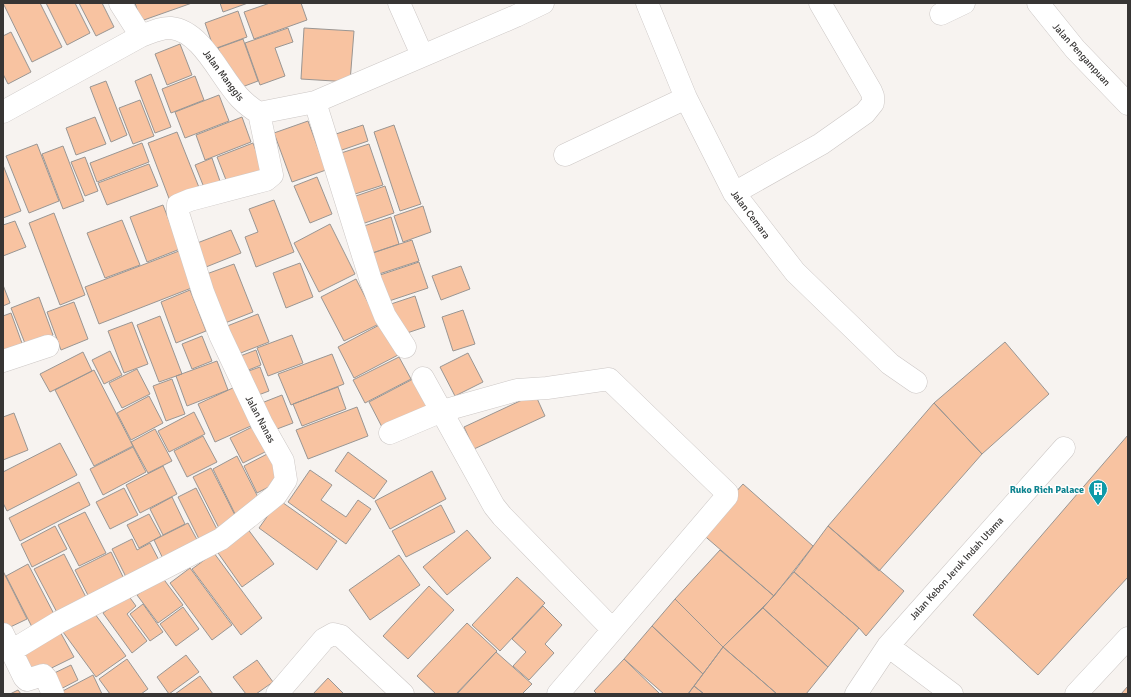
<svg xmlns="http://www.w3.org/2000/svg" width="1131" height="697" viewBox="0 0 1131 697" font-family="Signika,sans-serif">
  <rect width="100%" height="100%" fill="#f7f3f0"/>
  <path fill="#f8c3a1" stroke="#9a9693" d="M3,3H40L62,47L32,62Z
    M46,3H75L90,33L67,45Z
    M79,3H102L114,27L96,36Z
    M135,3H192L141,21Z
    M220,3H248L223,12Z
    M270,3H301L307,20L254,39L244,12Z
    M238,11L247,37L214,49L205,23Z
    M288,28L293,42L275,48L285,76L260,85L245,43Z
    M304,28L354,31L350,82L301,79Z
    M11,32L31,72L8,84L3,74V36Z
    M243,39L258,81L234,90L218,48Z
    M180,44L192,75L167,85L155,54Z
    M151,74L171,127L155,133L135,81Z
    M195,76L204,100L171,113L162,89Z
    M106,81L127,135L111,142L90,87Z
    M219,95L229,121L185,138L175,112Z
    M140,100L154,136L133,144L119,108Z
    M95,117L106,144L76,155L66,128Z
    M242,117L251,142L205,160L196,135Z
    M308,121L326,170L292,182L274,133Z
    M363,125L368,141L339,151L333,135Z
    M394,125L421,204L400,211L374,132Z
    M177,132L200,190L170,201L148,143Z
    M142,143L149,162L97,182L90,163Z
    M253,143L264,172L228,185L217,157Z
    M37,144L59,201L29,213L6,156Z
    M369,144L383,185L352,195L338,154Z
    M63,146L84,201L63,209L42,154Z
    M85,157L98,191L85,196L71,162Z
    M212,158L221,184L205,190L195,165Z
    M149,164L158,186L107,205L98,183Z
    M3,165L21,211L3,218Z
    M317,177L332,214L310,223L294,186Z
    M385,186L394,213L359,225L350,198Z
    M274,200L294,252L256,267L245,237L258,232L249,209Z
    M163,205L180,249L147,262L130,217Z
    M423,206L431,232L403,242L394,216Z
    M54,213L85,295L60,305L29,223Z
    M391,217L399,244L370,254L361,227Z
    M122,220L140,265L105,278L87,233Z
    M15,221L26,247L3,256V225Z
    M330,224L355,274L319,292L294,243Z
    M231,230L241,253L201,269L192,245Z
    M412,240L419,261L376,275L369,254Z
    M179,251L194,287L99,324L85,287Z
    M419,262L428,288L383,303L374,277Z
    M300,263L313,297L286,308L273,273Z
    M234,264L253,312L220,325L201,276Z
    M461,266L470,289L441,300L432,276Z
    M356,279L379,324L344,341L321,297Z
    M3,285L10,303L3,306Z
    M190,290L206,331L176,343L161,302Z
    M415,296L425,327L401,335L391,304Z
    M39,297L53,335L26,346L11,308Z
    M74,302L88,339L61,350L47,312Z
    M463,310L475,344L453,351L442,317Z
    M11,313L23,346L3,354V316Z
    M258,314L269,342L233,356L222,328Z
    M160,316L182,374L159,382L137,325Z
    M132,322L148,364L124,373L108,331Z
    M383,323L400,354L354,378L338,347Z
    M292,335L303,363L268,376L257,348Z
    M202,336L212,361L192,369L182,344Z
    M1005,342L1049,394L982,454L934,403Z
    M256,350L261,365L241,373L235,358Z
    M110,351L122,375L104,384L92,360Z
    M83,352L92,371L50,392L40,374Z
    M468,353L483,382L455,396L440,367Z
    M332,354L344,384L291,405L278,374Z
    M399,357L411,379L365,403L353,380Z
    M217,361L228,390L187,406L176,376Z
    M260,367L269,391L253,397L243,373Z
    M137,369L150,394L122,408L109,383Z
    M94,370L133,446L94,466L55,390Z
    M172,379L185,414L166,421L153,386Z
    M413,379L428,406L383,429L369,402Z
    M235,387L253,425L215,442L198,404Z
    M338,387L346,409L302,426L293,404Z
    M535,394L545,416L474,449L464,427Z
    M282,395L293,423L269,432L259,404Z
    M149,396L163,423L131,440L117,413Z
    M934,403L982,454L879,571L828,526Z
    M357,407L368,436L308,459L296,430Z
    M194,412L205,434L169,452L158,431Z
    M14,413L28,450L3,460V417Z
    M254,426L267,451L243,463L230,438Z
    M155,429L172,461L148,473L131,442Z
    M1128,435V577L1038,675L973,615Z
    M203,436L217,462L187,477L174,451Z
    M60,443L77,475L7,511L3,503V472Z
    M133,447L146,472L103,495L90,469Z
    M271,452L284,479L257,493L244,466Z
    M348,452L387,481L374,499L335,471Z
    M237,456L261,503L236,516L213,469Z
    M163,466L177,494L140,513L126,485Z
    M211,468L239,523L221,532L193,477Z
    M310,470L332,485L321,500L346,517L358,500L371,509L346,544L288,502Z
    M432,471L446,499L390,529L375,501Z
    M79,482L90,505L20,541L9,518Z
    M743,484L813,546L774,596L700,532Z
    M124,488L138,515L110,529L96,502Z
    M196,488L220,535L202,545L178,497Z
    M172,497L185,524L163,535L150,509Z
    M279,500L337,541L317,570L259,528Z
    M441,505L455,532L406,557L392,531Z
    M85,512L106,553L79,566L58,525Z
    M149,514L161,536L139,548L127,525Z
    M188,523L201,547L166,565L154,540Z
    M55,526L67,549L32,567L21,544Z
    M828,526L904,591L866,636L859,628L794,572Z
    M247,528L274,564L242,587L216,550Z
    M467,530L491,558L447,595L423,567Z
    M132,539L137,550L150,543L162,566L129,583L112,549Z
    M720,550L774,596L723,647L675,599Z
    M111,552L127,585L92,603L75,570Z
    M214,553L262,618L241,635L192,569Z
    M64,554L90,605L61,620L34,569Z
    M399,555L420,585L370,620L349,590Z
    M28,564L55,616L32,627L6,576Z
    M190,568L232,625L212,640L170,583Z
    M3,571L27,619L4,630L3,628Z
    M794,572L859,628L828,667L763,608Z
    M162,577L183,605L158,623L137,595Z
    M517,577L545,603L500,651L472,625Z
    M429,586L454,610L408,659L383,636Z
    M128,595L136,606L127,614L147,641L132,653L103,613Z
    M675,599L723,647L703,674L652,626Z
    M143,604L163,632L150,641L130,614Z
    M543,606L562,625L545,644L554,653L529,680L513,666L526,652L512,639Z
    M183,607L199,629L176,646L160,624Z
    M763,608L828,667L806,694H777L723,647Z
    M92,610L126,656L96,677L63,632Z
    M467,623L497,651L456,694H436L417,676Z
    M652,626L703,674L688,694H664L624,659Z
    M58,628L74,657L29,679L14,650Z
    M723,647L777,694H704L694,686Z
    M496,652L532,684L522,694H457Z
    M186,655L199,672L169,694L157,677Z
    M127,659L148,689L141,694H110L99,679Z
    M624,659L660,694H597L594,691Z
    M257,660L273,682L256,694H246L233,677Z
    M71,665L78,680L53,693L46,677Z
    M93,675L102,694H57Z
    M200,676L213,694H175Z
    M328,678L344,694H313Z
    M694,686L704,694H688Z
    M1128,686V694H1121Z
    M18,690L21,694H10Z"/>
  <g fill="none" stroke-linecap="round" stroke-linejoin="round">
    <g stroke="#ccc7c5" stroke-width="23">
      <path id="minor" d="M120,3L141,36
        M399,3L422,55
        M647,3L686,98L734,193L795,272L890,364L916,382
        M1038,3L1075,49L1128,104
        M941,14L964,3
        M315,102L371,281L385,316L405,347
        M3,112L141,36C150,33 161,27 171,28C202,31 220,77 240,98C246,104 252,109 259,113L315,102L516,16L543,3
        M565,155L686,98
        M734,193L821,144L865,113L873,103V96L871,91L820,3
        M3,361L48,346
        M423,378L494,506L502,516L612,629
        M390,433L442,411L517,390L547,388L609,379L727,493V496L558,694
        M3,634L24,677L27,680L43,675L46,678L53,694
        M888,646L952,694
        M11,651L59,622L221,539L276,495L286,480L283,461L262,424L220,335L203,292L178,213V205L190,200L266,180L272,175L259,113
        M277,694L324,639L333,634L341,636L403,694
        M856,694L888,646L1064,448
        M1076,694L1128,638"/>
    </g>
    <use href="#minor" stroke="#fff" stroke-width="22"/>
  </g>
  <defs>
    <g id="building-pin" transform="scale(1)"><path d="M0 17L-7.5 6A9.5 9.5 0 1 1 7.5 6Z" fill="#0f9aa8" stroke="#fff"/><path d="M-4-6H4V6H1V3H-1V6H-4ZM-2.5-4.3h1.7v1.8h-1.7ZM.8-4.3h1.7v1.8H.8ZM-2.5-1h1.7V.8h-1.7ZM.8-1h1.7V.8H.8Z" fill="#fff"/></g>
  </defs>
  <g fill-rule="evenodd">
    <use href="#building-pin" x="1098" y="489"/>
  </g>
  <g text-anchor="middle" stroke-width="3" stroke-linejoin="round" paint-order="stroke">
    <g font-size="10" fill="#373534" stroke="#fff">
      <text transform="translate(1082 54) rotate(48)" y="4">Jalan Pengampuan</text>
      <text transform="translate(224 75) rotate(53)" y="4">Jalan Manggis</text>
      <text transform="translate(751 214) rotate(53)" y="4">Jalan Cemara</text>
      <text transform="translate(261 419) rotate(62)" y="4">Jalan Nanas</text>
      <text transform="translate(956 568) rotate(-48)" y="4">Jalan Kebon Jeruk Indah Utama</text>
    </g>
    <g font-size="10" font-weight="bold" fill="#0d838f" stroke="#fff" text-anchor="end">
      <text x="1084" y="493">Ruko Rich Palace</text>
    </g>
  </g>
  <rect width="1131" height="697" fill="none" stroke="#373534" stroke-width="8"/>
</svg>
